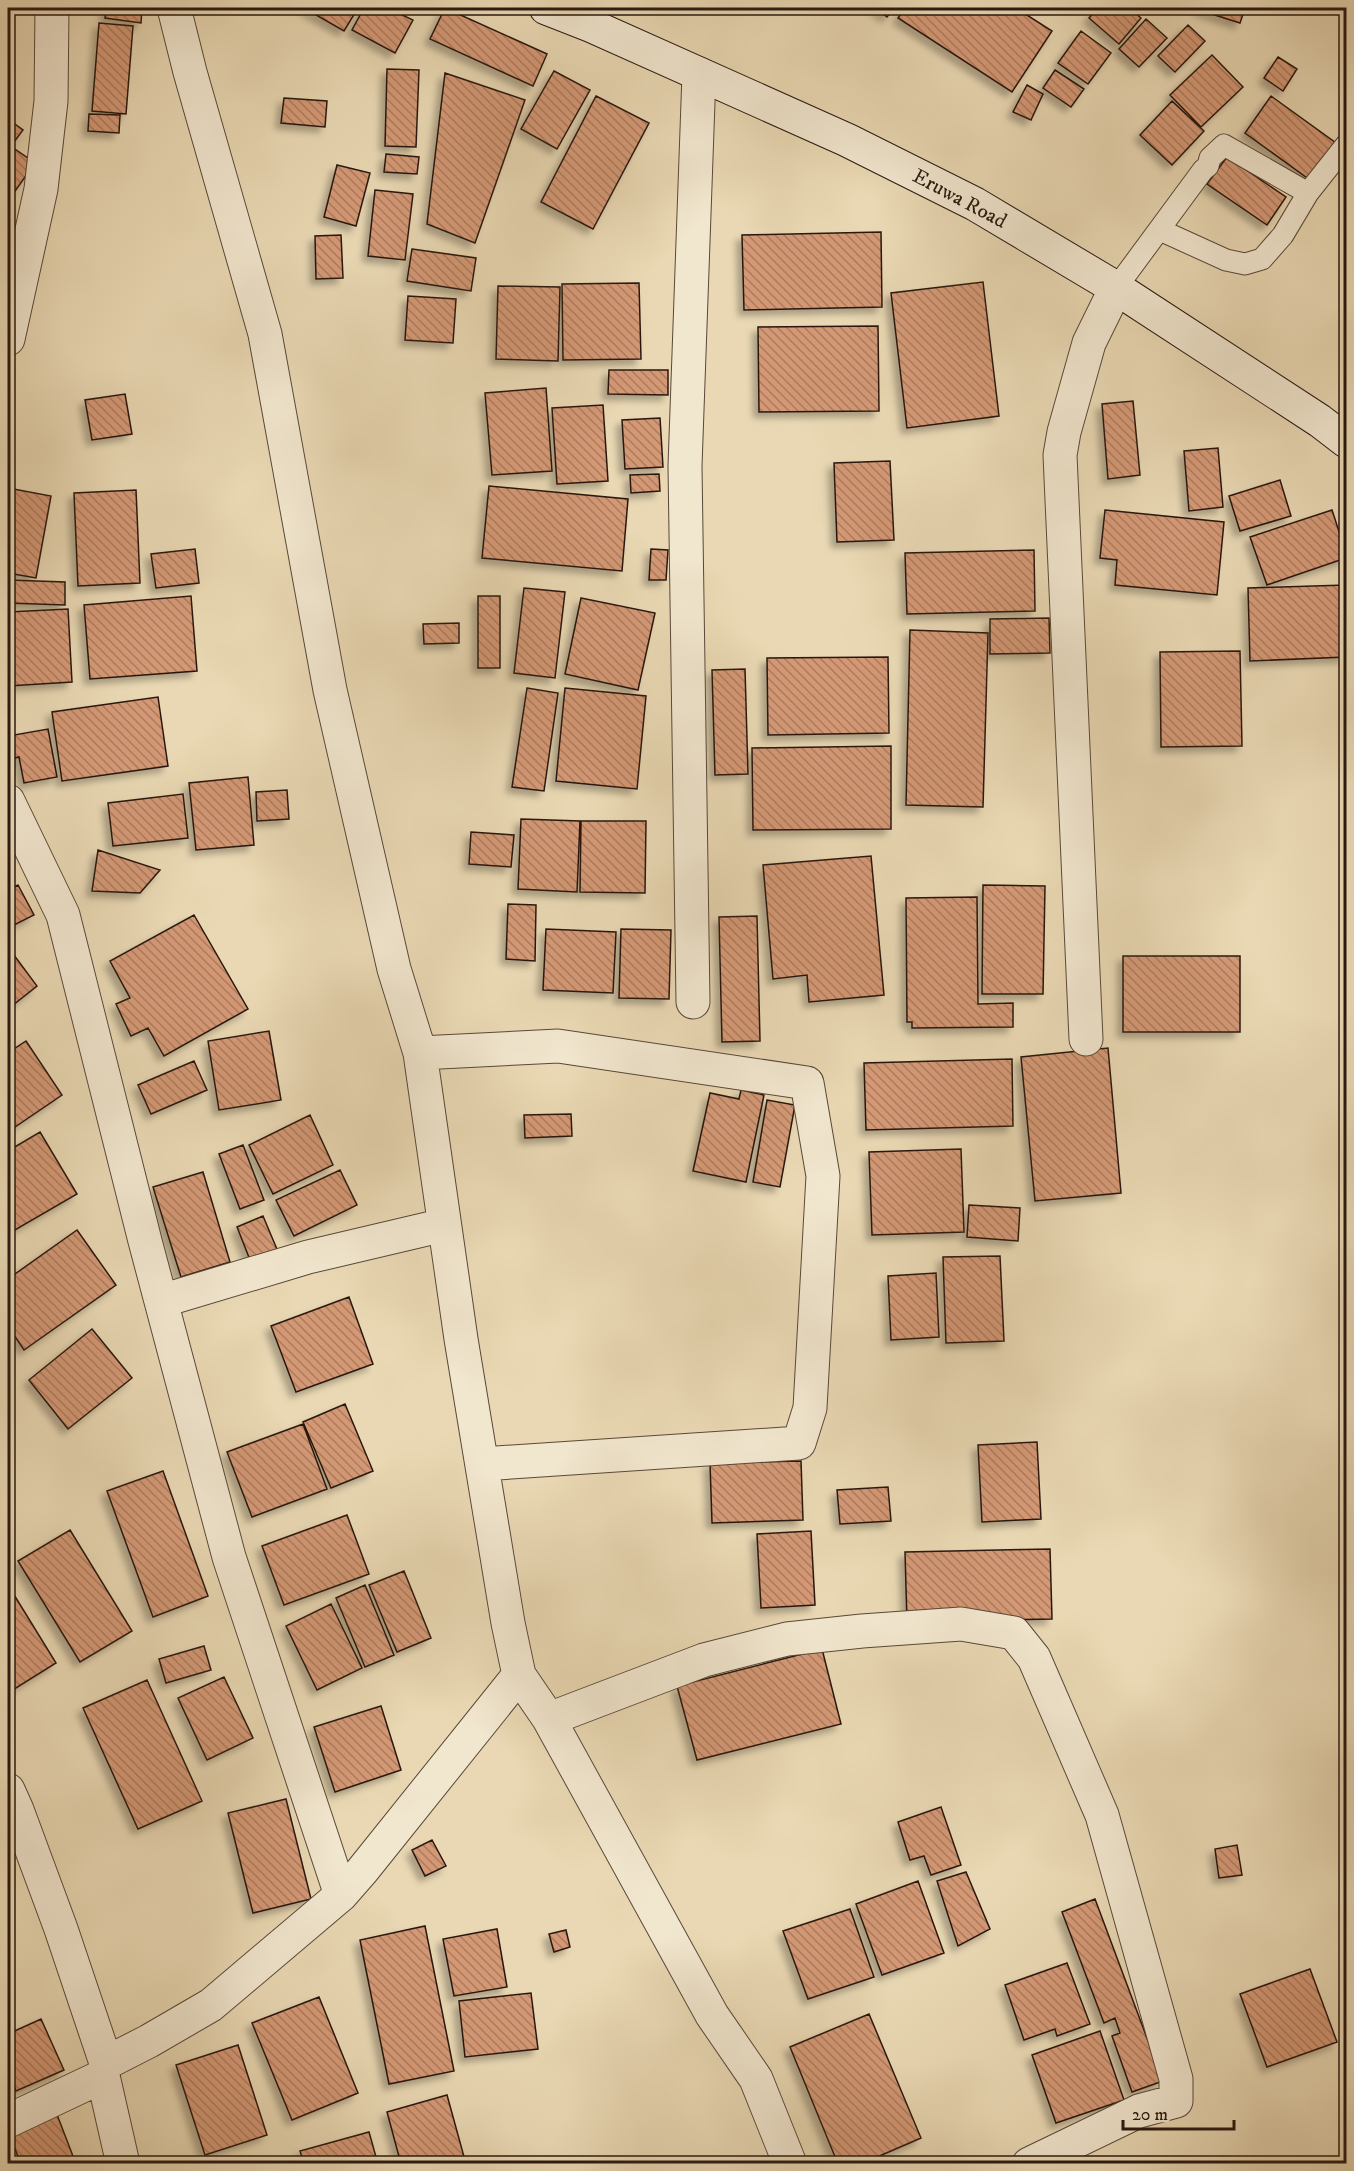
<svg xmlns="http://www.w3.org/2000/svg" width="1354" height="2171" viewBox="0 0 1354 2171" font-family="'IM FELL DW Pica',serif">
  <defs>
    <pattern id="building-back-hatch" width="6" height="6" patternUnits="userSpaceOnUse" patternTransform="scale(1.5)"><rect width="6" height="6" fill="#d49875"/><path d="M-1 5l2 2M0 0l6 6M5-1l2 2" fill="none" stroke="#ac7b5f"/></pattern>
    <filter id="shadow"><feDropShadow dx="-5.5" dy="5.5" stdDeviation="3" flood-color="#0004"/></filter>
  </defs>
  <rect width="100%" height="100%" fill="#e9d8b3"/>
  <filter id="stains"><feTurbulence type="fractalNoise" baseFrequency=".00333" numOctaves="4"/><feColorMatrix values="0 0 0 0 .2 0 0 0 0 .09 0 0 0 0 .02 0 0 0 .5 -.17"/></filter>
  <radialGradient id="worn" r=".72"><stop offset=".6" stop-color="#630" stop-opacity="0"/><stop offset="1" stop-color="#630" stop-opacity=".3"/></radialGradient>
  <path fill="url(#building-back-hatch)" stroke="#291810" stroke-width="1.5" filter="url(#shadow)" d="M106,8H142L141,23L105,18Z
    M304,8H358L344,31Z
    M364,8H388L413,20L395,53L352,30Z
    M445,8L547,54L533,86L430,39Z
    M875,8H894L887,17Z
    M905,8H1016L1052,31L1012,92L898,18Z
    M1098,8H1129L1141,18L1119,44L1089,18Z
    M1200,8H1245L1240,23L1199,10Z
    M1146,19L1167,38L1139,67L1119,49Z
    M99,23L133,26L126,114L92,111Z
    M1188,25L1205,41L1175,72L1158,56Z
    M1081,31L1111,53L1088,84L1058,63Z
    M1212,55L1243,87L1201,127L1170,95Z
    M1278,57L1297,69L1283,91L1264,78Z
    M387,69L419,70L416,147L385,146Z
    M1055,70L1084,89L1071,107L1043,88Z
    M554,71L590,90L557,149L521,129Z
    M445,73L525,100L475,243L427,224Z
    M1027,85L1043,94L1031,120L1013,112Z
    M596,96L649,123L593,229L541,202Z
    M1271,96L1336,143L1310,180L1245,133Z
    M284,98L327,101L325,127L281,123Z
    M1172,101L1204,131L1172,165L1140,135Z
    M89,114L120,115L119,133L88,131Z
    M8,119L23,130L8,150Z
    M12,147L35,163L8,201V154Z
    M386,154L419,157L417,174L384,172Z
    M1227,157L1286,197L1267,225L1207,184Z
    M337,165L370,173L356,226L324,217Z
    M375,190L413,194L405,260L368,256Z
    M881,232L882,307L744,310L742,235Z
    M341,235L343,278L316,279L315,236Z
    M412,249L476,258L471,291L407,281Z
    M983,282L999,416L907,428L891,293Z
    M639,283L641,359L563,360L562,284Z
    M498,286L560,287L558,361L496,359Z
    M408,296L456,299L453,343L405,340Z
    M878,326L879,411L759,412L758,327Z
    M609,370H668V395L608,394Z
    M546,388L552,471L492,475L485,393Z
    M125,394L132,434L92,440L85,400Z
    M1133,401L1140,475L1108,479L1102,404Z
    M603,405L608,481L557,484L552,408Z
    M660,418L663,467L625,469L622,420Z
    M1218,448L1223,507L1189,511L1184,451Z
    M890,461L894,540L837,542L834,463Z
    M659,474L660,491L631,493L630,475Z
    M1280,480L1291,516L1240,531L1229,496Z
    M489,486L628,499L622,571L482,558Z
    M8,488L51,496L36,578L8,573Z
    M136,490L140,583L78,586L74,493Z
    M1105,510L1224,522L1217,595L1115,585L1117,560L1100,558Z
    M1332,510L1346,553V558L1267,585L1250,537Z
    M195,549L199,583L156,588L151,554Z
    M651,549L668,550L666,580H649Z
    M1034,550L1035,611L907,614L905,553Z
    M8,580L65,582V605L8,603Z
    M1346,585V657L1250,661L1248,588Z
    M524,588L565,592L555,678L514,673Z
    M191,596L197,671L90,679L84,605Z
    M478,596H500V668H478Z
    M581,598L655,613L638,690L565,674Z
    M68,609L72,682L8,686V612Z
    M1049,618L1050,653L990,654V619Z
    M459,623V643L424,644L423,624Z
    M910,630L988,633L983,807L906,805Z
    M1240,651L1242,746L1161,747L1160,652Z
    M888,657L889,733L768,735L767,658Z
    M745,669L748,774L715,775L712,670Z
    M527,688L558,693L544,791L512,787Z
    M565,688L646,696L637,789L556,781Z
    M158,697L168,766L62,781L52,712Z
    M48,729L57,777L24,783L19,757L10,759L8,736Z
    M891,746V829L753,830L752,748Z
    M248,777L254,845L196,850L189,783Z
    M287,790L289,819L257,821L256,792Z
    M183,794L188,838L113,846L108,803Z
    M521,819L580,821L577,892L518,889Z
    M581,821H646L645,893L580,892Z
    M471,832L514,835L511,867L469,864Z
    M98,850L160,870L140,893L92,891Z
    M871,856L884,995L809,1002L807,975L773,979L763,865Z
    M18,885L34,915L10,927L8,922V890Z
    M983,885L1045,886L1043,994H982Z
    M977,897L978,1004L1013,1003V1027L912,1028V1022H907L906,898Z
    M508,904L536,905L535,961L506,959Z
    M194,915L248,1009L164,1056L148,1028L131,1036L116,1004L130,998L110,961Z
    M757,916L760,1041L722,1042L719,917Z
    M546,929L616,932L613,993L543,990Z
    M621,929L671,930L669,999L619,998Z
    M8,947L37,986L8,1009Z
    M1123,956H1240V1032H1123Z
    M269,1031L281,1100L219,1110L208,1041Z
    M26,1041L62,1095L15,1127L8,1116V1053Z
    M1108,1048L1121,1193L1035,1201L1021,1057Z
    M1012,1059L1013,1126L866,1130L864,1063Z
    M194,1061L207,1090L151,1114L138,1085Z
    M741,1090L764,1095L746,1182L693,1171L710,1093L739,1099Z
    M767,1100L795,1105L780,1187L753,1182Z
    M571,1114L572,1136L525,1138L524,1115Z
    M310,1115L333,1165L273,1194L249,1145Z
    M40,1132L77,1194L8,1234V1151Z
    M243,1145L264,1200L240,1209L219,1154Z
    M961,1149L964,1232L872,1235L869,1152Z
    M340,1170L357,1205L294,1236L276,1200Z
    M203,1172L230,1262L181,1277L153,1187Z
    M969,1205L1020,1208L1018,1241L967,1237Z
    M263,1216L279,1254L252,1265L237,1227Z
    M77,1230L116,1285L24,1350L8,1326V1279Z
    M1000,1256L1004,1341L946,1343L943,1257Z
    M936,1273L939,1337L891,1340L888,1276Z
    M349,1297L373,1364L296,1392L271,1326Z
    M92,1329L132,1378L68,1429L29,1380Z
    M345,1404L373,1471L331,1488L303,1422Z
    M303,1424L327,1489L252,1517L227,1452Z
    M1037,1442L1041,1519L982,1522L978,1445Z
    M801,1461L803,1520L712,1523L710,1463Z
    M163,1471L208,1596L153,1617L107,1491Z
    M888,1487L891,1521L840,1524L837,1490Z
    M347,1515L369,1574L284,1605L262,1546Z
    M70,1530L132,1631L80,1662L18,1561Z
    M811,1531L815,1605L761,1608L757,1534Z
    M1050,1549L1052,1619L907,1622L905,1552Z
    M404,1571L431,1638L397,1652L369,1585Z
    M8,1585L56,1663L8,1693Z
    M365,1585L394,1655L365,1667L336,1598Z
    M331,1604L362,1668L317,1690L286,1626Z
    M204,1646L211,1670L166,1683L159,1659Z
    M822,1649L841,1724L697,1760L677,1686Z
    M224,1677L253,1738L207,1760L178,1698Z
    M147,1680L202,1801L138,1829L83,1708Z
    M381,1706L401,1770L335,1792L314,1727Z
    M286,1799L311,1899L253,1913L228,1813Z
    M941,1807L961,1865L931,1875L924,1856L910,1860L898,1822Z
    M432,1840L446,1866L425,1876L412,1850Z
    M1237,1845L1242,1875L1219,1878L1215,1849Z
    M966,1872L990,1929L958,1946L937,1881Z
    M918,1881L944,1953L882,1975L856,1904Z
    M1095,1899L1163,2081L1132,2092L1112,2036L1120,2033L1115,2018L1104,2023L1062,1912Z
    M850,1909L874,1977L808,1999L783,1931Z
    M425,1926L454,2071L389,2084L360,1940Z
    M497,1929L507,1987L454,1996L443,1939Z
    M566,1930L570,1947L554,1952L549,1934Z
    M1067,1963L1090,2024L1057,2036L1055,2029L1024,2040L1005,1985Z
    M1310,1969L1337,2042L1267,2067L1240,1994Z
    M531,1993L538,2049L465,2057L459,2001Z
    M319,1997L358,2093L292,2120L252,2023Z
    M869,2014L921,2138L861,2164H838L790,2047Z
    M41,2019L64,2070L16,2091L8,2071V2034Z
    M1100,2031L1124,2100L1056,2123L1032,2055Z
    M238,2045L267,2135L205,2155L176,2065Z
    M447,2095L466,2164H401L387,2112Z
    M56,2112L76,2164H21L8,2131Z
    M369,2132L378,2164H304L300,2151Z"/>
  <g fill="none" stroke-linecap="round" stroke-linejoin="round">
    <g stroke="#594839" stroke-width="23">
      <path id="service" d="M1160,230L1226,260L1245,264L1262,259L1283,235L1308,193L1346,145
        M1116,288L1203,170L1208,166L1210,158L1224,145L1308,193"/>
    </g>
    <g stroke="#594839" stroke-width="35">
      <path id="minor" d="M174,8L190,72L265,334L330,690L394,969L420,1053L461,1339L508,1623L519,1675L549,1719L712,2015L756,2079L790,2164
        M8,339L41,189L51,101L52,8
        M8,801L63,915L145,1241L229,1557L341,1895
        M693,1002L685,466L699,74
        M1086,1039L1060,455L1064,432L1089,343L1116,288
        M420,1053L558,1046L807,1083L823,1176L810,1408L799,1443L482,1464
        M161,1301L308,1257L444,1225
        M549,1719L704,1660L787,1639L862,1631L961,1624L1014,1633L1034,1658L1102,1815L1176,2079V2101L1139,2111L1029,2164
        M8,1790L17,1810L61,1929L106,2063L103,2076L123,2164
        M106,2063L149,2041L211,2005L341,1895L362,1871L519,1675
        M8,2121L103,2076"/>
    </g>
    <g stroke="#291810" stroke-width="35">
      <path id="secondary" d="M546,8L592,26L847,140L975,204L1116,288L1320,421L1346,441"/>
    </g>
    <use href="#service" stroke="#f1e6ce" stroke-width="21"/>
    <use href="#minor" stroke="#f1e6ce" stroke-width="33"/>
    <use href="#secondary" stroke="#f1e6ce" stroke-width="33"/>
  </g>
  <g text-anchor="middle" stroke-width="4.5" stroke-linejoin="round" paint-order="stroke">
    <g font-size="21" fill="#291810" stroke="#f1e6ce">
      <text transform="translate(960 198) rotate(28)" y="7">Eruwa Road</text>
    </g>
  </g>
  <rect width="1354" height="2171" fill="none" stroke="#e9d8b3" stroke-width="30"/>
  <rect x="9" y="9" width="1336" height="2153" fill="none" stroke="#291810" stroke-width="3"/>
  <rect x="15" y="15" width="1324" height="2141" fill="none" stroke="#291810" stroke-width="1.5"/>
  <path d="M1123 2120v9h111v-9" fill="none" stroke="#291810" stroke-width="3"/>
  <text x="1132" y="2120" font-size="18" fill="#291810" stroke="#f1e6ce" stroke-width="4.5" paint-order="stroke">20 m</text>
  <rect width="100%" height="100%" filter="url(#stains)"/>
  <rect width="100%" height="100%" fill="url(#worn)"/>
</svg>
